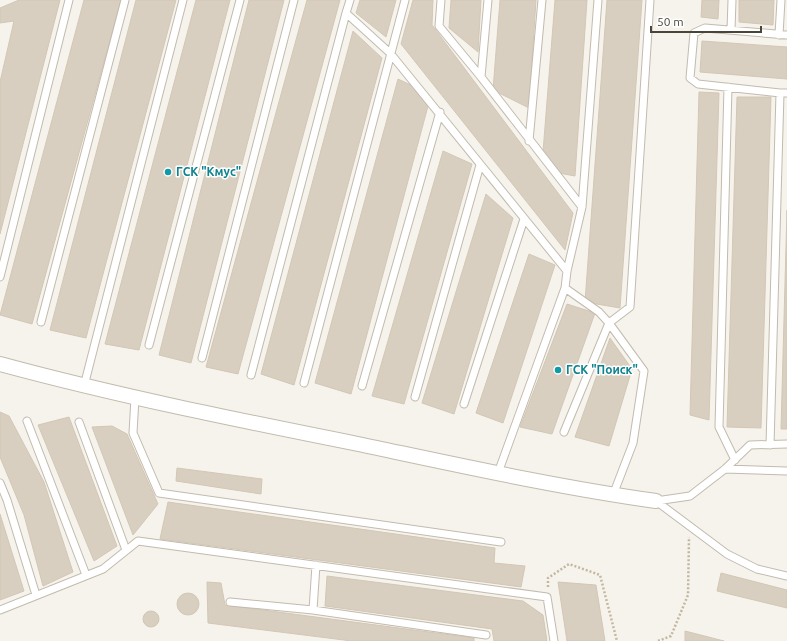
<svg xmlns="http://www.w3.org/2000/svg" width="787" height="641" viewBox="0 0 787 641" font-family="Ubuntu,sans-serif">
  <rect width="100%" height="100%" fill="#f6f3ec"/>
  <path fill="#d8cfc1" stroke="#d3c7b4" d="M19,0H60L0,234V82L14,21L0,23V8Z
    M84,0H121L32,324L0,315Z
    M136,0H176L86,338L50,330Z
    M196,0H230L139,350L105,344Z
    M249,0H284L191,363L159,355Z
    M307,0H340L238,374L206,367Z
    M360,0H396L386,37L356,13Z
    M413,0H433L432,25L573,213L565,250L401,44Z
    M451,0H481L478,52L449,28Z
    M500,0H536L529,108L493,90Z
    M555,0H587L575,176L559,173L543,152Z
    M607,0H642L620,308L585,302Z
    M702,0H719L718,19L701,17Z
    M739,0H774L773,25L739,22Z
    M353,31L382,58L294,385L261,374Z
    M702,41L787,47V79L700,72Z
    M398,79L417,88L428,106L351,394L315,383Z
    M699,92L719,93L709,420L690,415Z
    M737,97H771L761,428L727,427Z
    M443,151L472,164L404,404L372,396Z
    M486,194L513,218L454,414L422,403Z
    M787,210V429H781Z
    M529,254L555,265L503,423L476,413Z
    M567,304L595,313L552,434L520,427Z
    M610,338L632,369L609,446L575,437Z
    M0,412L9,416L44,482L73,572L43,586L24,515L0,457Z
    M69,417L117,546L94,561L38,425Z
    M112,426L127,434L158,504L133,535L92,427Z
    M177,468L262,479L261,494L176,481Z
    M168,502L495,548L494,563L525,566L521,587L160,539Z
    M0,514L24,591L0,600Z
    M721,573L787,590V608L717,591Z
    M327,576L523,601L543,615L547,641H494L492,629L325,606Z
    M207,582L221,583L225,605L474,638V641H352L208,623Z
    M558,582L596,585L605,641H567Z
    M177 604a11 11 0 1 1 22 0a11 11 0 1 1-22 0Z
    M143 619a8 8 0 1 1 16 0a8 8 0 1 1-16 0Z
    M685,631L724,641H685Z"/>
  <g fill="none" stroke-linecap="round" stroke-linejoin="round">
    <g stroke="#c2bbae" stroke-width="9">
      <path id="lane" d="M441,0L439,26L481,77L582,207
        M598,0L582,207L567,271L565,288L599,312L609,323L644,371L633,443L613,495
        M346,13L350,0
        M731,30L732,0
        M779,35L781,0
        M481,77L488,0
        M728,87L719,427L735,460
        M780,93L698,84L690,78L694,33L705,28L787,35
        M529,141L542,0
        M0,277L69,0
        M41,322L125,0
        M149,345L240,0
        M202,358L294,0
        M251,375L346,13L390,53L567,271
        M304,383L405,0
        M84,386L183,0
        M362,386L440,112
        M415,397L480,165
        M135,398L133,433L159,493L501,542
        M464,404L524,219
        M27,421L86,575
        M79,422L126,550
        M564,432L609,323L630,307L650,0
        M770,445L780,93H787
        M725,469L787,471
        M498,473L565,288
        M0,483L7,500L36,595
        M656,501L727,554L757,569L787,576
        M656,501L690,496L725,469L750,445L787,444
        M230,602L313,610L486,635
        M0,610L103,569L138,541L547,597L554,641
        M313,610L316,565"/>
    </g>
    <g stroke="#c2bbae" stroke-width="16">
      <path id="street" d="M0,364C118,396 238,420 358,444C458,465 556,487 656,501"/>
    </g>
    <path stroke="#c4b79f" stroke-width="2.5" stroke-dasharray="2 2" stroke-linecap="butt" d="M548,587V578L569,564L600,575L617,641
      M658,641L671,636L688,595L689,537"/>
    <use href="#lane" stroke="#fff" stroke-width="7"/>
    <use href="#street" stroke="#fff" stroke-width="14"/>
  </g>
  <g fill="#0f9aa8" stroke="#fff" stroke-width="1.5">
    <circle cx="168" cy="172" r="4"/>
    <circle cx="558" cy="370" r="4"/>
  </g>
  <g text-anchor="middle" stroke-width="3" stroke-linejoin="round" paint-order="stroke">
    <g font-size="12" font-weight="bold" fill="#0d838f" stroke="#fff" text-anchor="start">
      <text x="176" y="176">ГСК "Кмус"</text>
      <text x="566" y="374">ГСК "Поиск"</text>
    </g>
  </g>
  <path d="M651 26v6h110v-6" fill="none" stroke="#4b4439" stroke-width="2"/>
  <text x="657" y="26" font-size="12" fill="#4b4439" stroke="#ffffff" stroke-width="3" paint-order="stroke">50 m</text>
</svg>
